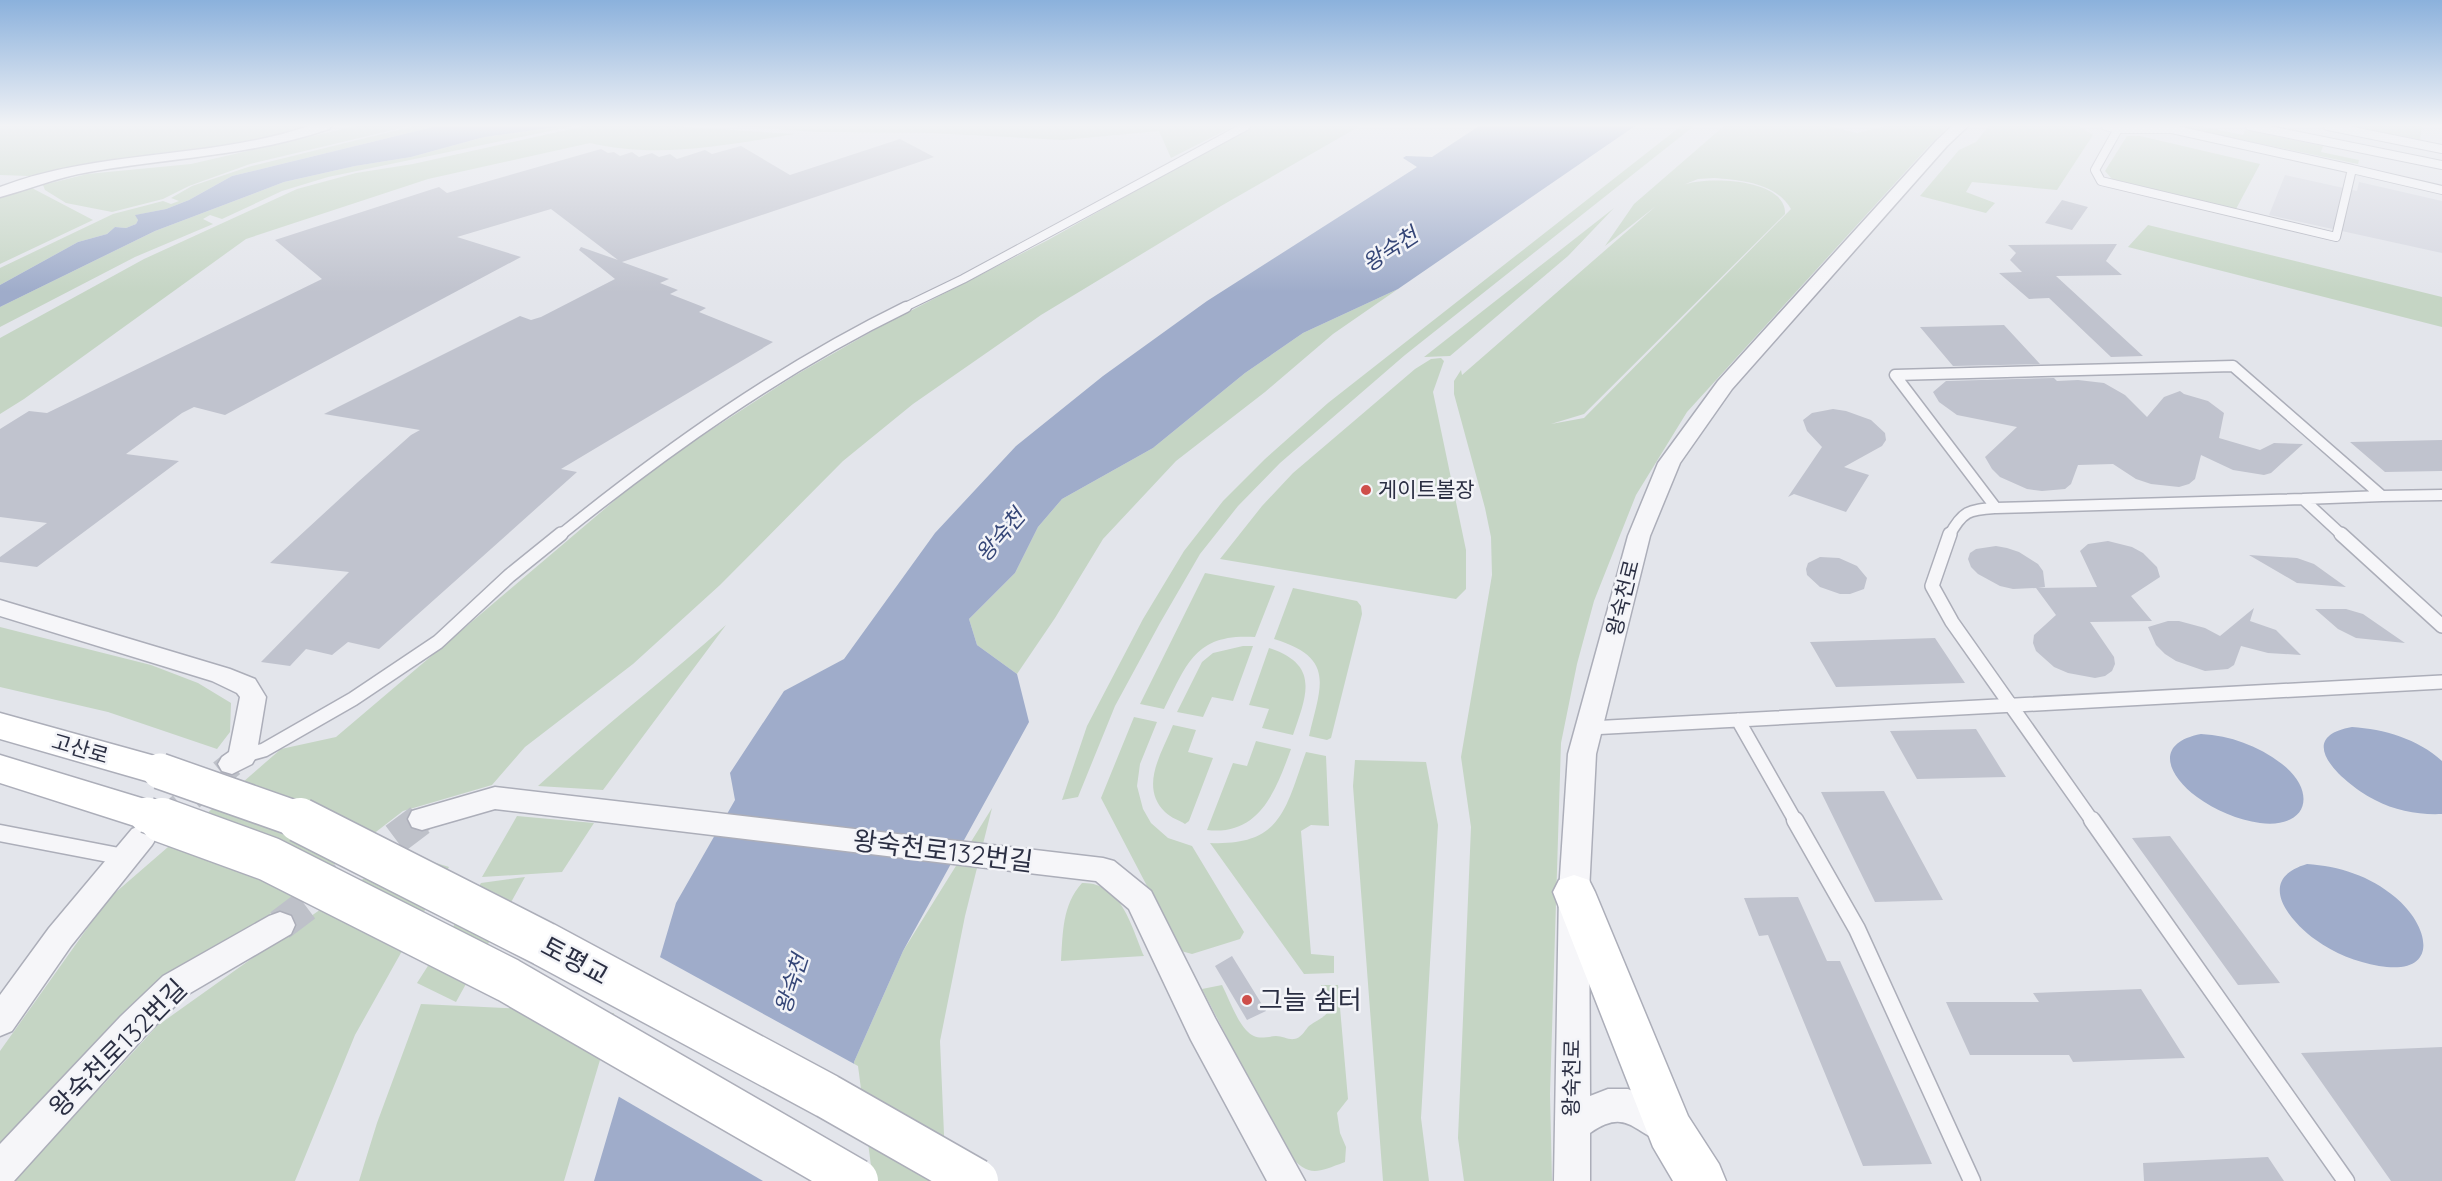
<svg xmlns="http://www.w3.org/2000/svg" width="2442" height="1181" viewBox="0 0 2442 1181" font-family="Quicksand,'Noto Sans KR',sans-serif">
  <rect width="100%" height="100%" fill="#e3e5eb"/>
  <path fill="#d5d7e0" d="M2285,175L2357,191L2359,182L2442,201V253L2269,215Z"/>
  <path fill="#c5d5c4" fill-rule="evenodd" d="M0,126H305L245,144L154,154L89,163L30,176L0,175Z
    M356,126H410L250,164L189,186L163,199L112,212L66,203L45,190L43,185L87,174L191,164Z
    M414,126H437L232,176L189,200L166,209L136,215L138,220L136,224L126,228L115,227L107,234L78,242L0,285V268L113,214L163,201L171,204L179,201L171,198L192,186L248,167Z
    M564,126H574L328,177L282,191L222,219L210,215L203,219L213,224L135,257L0,327V307L155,231L284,182L355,166L411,157L484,137Z
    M585,126H672L794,134C728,145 656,159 590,143L428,179L246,239L24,399L0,414V338L144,259L297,189L356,173L413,164Z
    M736,126H1234L1171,158L1159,131L1063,140L931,133L817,132Z
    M1251,126H1360L1221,206L1041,315L913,404L843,461L720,585L633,664L525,747L492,785L403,811L248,931L115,1021L0,1144V1051L108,899L281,749L336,737L654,467L794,376L883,325L1048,240Z
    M1681,126H1694L1405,355L1280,463L1238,506L1200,554L1160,623L1115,706L1078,797L1062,800L1087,726L1143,619L1184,551L1223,501L1265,459L1328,403Z
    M1724,126H1828L1857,133L1886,126H1949L1926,149L1687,412L1636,495L1594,601L1577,664L1561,743L1550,1094L1552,1181H1464L1458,1138L1471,827L1461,757L1492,575L1491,537L1485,508L1454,394V381L1461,370L1462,375L1656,206L1605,246L1634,204ZM1714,178C1741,180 1776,183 1791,209L1584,418L1551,424L1584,414L1785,214C1787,178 1706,176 1683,185L1698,179Z
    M1989,126H2079L2093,135L2057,190L1972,182L1966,192L1995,203L1986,213L1920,196L1959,150L1976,142Z
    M2175,126H2200L2243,135L2245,130L2323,146L2321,152L2359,160L2358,164Z
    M2352,126H2422L2420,140Z
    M2127,136H2140L2260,164L2236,209L2112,179L2105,171Z
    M30,187L93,220L0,264V198Z
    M1614,208L1568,256L1450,356L1424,357Z
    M2148,225L2442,297V327L2128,247Z
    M1398,289L1333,334L1265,392L1176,461L1103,539L1055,618L1017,674L977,645L969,619L1015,573L1038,527L1062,499L1153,448L1245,373L1303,333Z
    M1441,358L1444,361L1433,392L1466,550V589L1456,599L1220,559L1262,506L1293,473L1415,369L1431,359Z
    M1205,573L1275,586L1255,637C1195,633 1187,664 1164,709L1140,704Z
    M1293,588L1357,601L1361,606L1362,614L1331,738L1327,740L1309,736C1321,685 1336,658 1274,639Z
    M726,625L603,790L538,786C599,730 664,680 726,625Z
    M0,627L151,665L198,683L231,703L230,732L217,749L108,712L0,687Z
    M1243,646H1253L1233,701L1212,697L1203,717L1177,712L1202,662L1213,653Z
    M1269,648C1320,665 1307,694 1293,735L1262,728L1269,709L1249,705Z
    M1134,717L1157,722L1140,764L1137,786L1143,809L1151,823L1168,838L1192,846L1244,932L1240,939L1192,954L1181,951L1101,798Z
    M1173,725L1196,730L1188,752L1213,758L1189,821L1185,824C1179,820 1171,818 1165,812C1139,786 1162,753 1173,725Z
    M1256,741L1291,749C1276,790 1260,836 1207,830L1233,763L1247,766Z
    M1306,752L1326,756L1329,826L1311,825L1301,831L1311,954L1334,956V973L1304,974L1210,843C1282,846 1285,809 1306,752Z
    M1355,760L1426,762L1438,825L1421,1118L1429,1181H1383L1353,786Z
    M992,808L965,916L940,1041L946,1181H870L854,1062L903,951Z
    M517,816L594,823L562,872L482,877Z
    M401,852L449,867L355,1035L295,1181H7L104,1084L157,1026Z
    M525,877L456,1002L417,983L481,883Z
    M1082,883C1122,882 1131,926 1144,956L1061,961C1063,933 1062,905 1082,883Z
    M1222,985C1229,999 1236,1019 1246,1030C1256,1041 1264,1037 1276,1036C1282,1036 1289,1040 1294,1039C1301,1038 1304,1032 1308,1027C1317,1018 1342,1014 1321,994V985H1338L1348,1099L1337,1113L1340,1133L1346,1147L1345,1162C1315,1173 1310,1178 1287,1153L1202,989Z
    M421,1004L614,1013L564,1181H359L377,1123Z"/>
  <path fill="#9facca" d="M437,126H564L484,137L411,157L355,166L284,182L155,231L0,307V285L78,242L107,234L115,227L126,228L136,224L138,220L135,215L166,209L189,200L232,176Z
    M1479,126H1635L1398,289L1303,333L1245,373L1153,448L1062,499L1038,527L1015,573L969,619L977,645L1017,674L1029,722L903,951L854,1062L870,1181H594L676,903L735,800L730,773L784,691L844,659L935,533L1016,446L1103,376L1207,301L1417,167L1403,158L1406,156L1432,157Z
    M2352,727C2384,729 2418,739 2442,761V814C2419,815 2396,811 2375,800C2347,786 2289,738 2352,727Z
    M2201,734C2231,736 2257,745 2282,764C2317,791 2309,829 2260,823C2238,820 2215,810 2197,797C2167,775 2154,743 2201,734Z
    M2307,864C2339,866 2370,876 2395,897C2430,926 2441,976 2379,966C2356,962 2334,953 2316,940C2287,919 2256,879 2307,864Z"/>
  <path fill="#e3e5eb" d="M658,956L858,1066L873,1181H763L616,1095Z"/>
  <path fill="#c0c3ce" d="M900,139L934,157L622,262L669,279L660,283L678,290L670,294L706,308L699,312L773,342L561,469L577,472L379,649L348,642L332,655L306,649L290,666L261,662L349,572L270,563L358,482L411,435L420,430L324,414L520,316L531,320L541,317L615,279L579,250L581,247L618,260L551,209L457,237L521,257L225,415L194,407L182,413L126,454L179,461L37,567L0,562V557L47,523L0,517V429L29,411L47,413L322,279L275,240L439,187L447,193L601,149L608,153L614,152L620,156L632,152L639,157L652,153L659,157L670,154L677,159L705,150L712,154L741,146L790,175Z
    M2062,200L2088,207L2072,230L2045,223Z
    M2117,244L2106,261L2122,275L2056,276L2143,356L2111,357L2049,298L2029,299L1999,273L2022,272L2010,260L2016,253L2008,245Z
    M2004,325L2040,364L1953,366L1920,327Z
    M2054,378L2057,381L2078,380L2104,383L2125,395L2147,417L2164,397L2180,391L2184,394L2208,401L2224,413L2219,438L2260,450L2274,443L2303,444L2271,473L2264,475L2233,470L2201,455L2195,479L2189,484L2179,487L2151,484L2136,479L2113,464L2078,465L2071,484L2065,489L2042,491L2027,489L2000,477L1992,469L1985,457L2017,427L1957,415L1939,402L1933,392L1946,381Z
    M1833,409L1846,411L1871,420L1885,433L1886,440L1882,446L1844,467L1869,475L1846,512L1794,494L1788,497L1822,447L1807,431L1803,420L1812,413Z
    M2442,440V471L2385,472L2350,442Z
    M2108,541L2132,547L2143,553L2157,567L2160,577L2131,596L2152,621L2090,622L2114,657L2115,664L2112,671L2105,676L2095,678L2068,673L2054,667L2036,651L2033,643L2034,635L2056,615L2036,588L2013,589L2000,586L1978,574L1971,567L1968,559L1970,553L1976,549L1996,546L2007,548L2019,552L2038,564L2043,571L2045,587L2038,588L2097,587L2080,551L2088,544Z
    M2249,555L2297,558L2314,564L2346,587L2297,583Z
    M1820,557L1839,558L1857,566L1867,578L1864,589L1850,594H1840L1820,587L1807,575L1806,569L1808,563Z
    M2254,608L2250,621L2276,630L2301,655L2268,653L2241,646L2234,665L2228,669L2205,671L2176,661L2165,654L2156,645L2148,627L2168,621H2179L2205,628L2220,636Z
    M2315,609H2346L2363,614L2405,643L2356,638L2338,629Z
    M1935,638L1965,683L1836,687L1810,642Z
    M1976,729L2006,777L1917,779L1890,731Z
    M1884,791L1943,900L1875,902L1821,792Z
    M2170,836L2280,983L2238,985L2132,838Z
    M1798,897L1827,961H1840L1932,1164L1863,1166L1768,935L1759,936L1744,898Z
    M1232,956L1266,1011L1247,1020L1215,966Z
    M2141,989L2185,1058L2073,1062L2069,1055H1970L1946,1002H2039L2033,993Z
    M2442,1047V1181H2391L2301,1053Z
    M2268,1157L2284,1181H2144L2143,1163Z"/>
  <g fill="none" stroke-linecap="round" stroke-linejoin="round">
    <path stroke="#bec1c9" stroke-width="26" stroke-dasharray="26 13" stroke-linecap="butt" d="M161,822L232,764
      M418,822L422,819"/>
    <path stroke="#bec1c9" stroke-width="32" stroke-dasharray="32 16" stroke-linecap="butt" d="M158,824L162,820
      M280,925L420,820"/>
    <g stroke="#acaeb9" stroke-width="10">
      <path id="lane-far3" d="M2106,126L2118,129
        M2250,126L2442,165
        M2328,126L2442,149
        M2118,129H2172L2352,169L2336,237L2101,181L2095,170Z
        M2352,169L2442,190
        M903,308L963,279L1246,126"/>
    </g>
    <g stroke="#acaeb9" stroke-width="13">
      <path id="lane-far2" d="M2303,499L2382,496
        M559,536C667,449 781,368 906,307
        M1949,536C1963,510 1969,510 1996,508
        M2343,536L2303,499L1996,508L1895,375L2233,366L2382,496L2442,495"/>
    </g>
    <g stroke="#acaeb9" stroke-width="16">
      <path id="lane-far1" d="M1950,534L1932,586L1952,622L2093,822
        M2341,534L2442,626
        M1738,720L1796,822
        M1590,728L2442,682
        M243,756L264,750L353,699L438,642L509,576L561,534"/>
    </g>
    <g stroke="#acaeb9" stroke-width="19">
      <path id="lane" d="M1795,820L1857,929L1972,1181
        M2092,820L2346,1181
        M0,833L124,857"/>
    </g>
    <g stroke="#acaeb9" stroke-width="3">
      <path id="street" d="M309,126H331L329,129C250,156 170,158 89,172C58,177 30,189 0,197V187C100,149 208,160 309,126Z
        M1952,126H1968L1947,146L1732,389L1680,463L1650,536L1596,754L1589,892L1590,1096L1608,1089H1628L1663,1105L1677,1115L1683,1127L1677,1139L1665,1144C1632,1131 1626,1108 1590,1133V1181H1554L1559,892L1568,754L1628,536L1658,463L1718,381L1937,140Z
        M0,600L230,669L255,679L266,697L256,757L252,764L232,774L222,771L218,764L222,757L229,752L240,697L237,693L212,681L0,616Z
        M495,787L1103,858L1114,861L1151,891L1215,1018L1305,1181H1267L1191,1040L1129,909L1096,881L495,809L422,830L412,827L408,819L412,811Z
        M142,825L152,829L157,837L152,845L71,946L12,1031L0,1036V995L49,928L132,829Z
        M280,912L291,916L295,925L291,934L185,996L145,1036L14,1181H0V1144L121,1016L163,976L269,916Z"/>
    </g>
    <g stroke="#acaeb9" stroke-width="3">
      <path id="secondary" d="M0,713L173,761L179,771L173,781L160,785L0,739Z
        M0,755L161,804L167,815L161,826L147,830L0,783Z
        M1574,875L1589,880L1595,892L1688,1116L1719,1164L1726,1181H1673L1653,1147L1553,892L1559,880Z"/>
    </g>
    <use href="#lane-far3" stroke="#f6f6f9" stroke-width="8"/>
    <use href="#lane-far2" stroke="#f6f6f9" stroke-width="10"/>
    <use href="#lane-far1" stroke="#f6f6f9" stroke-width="13"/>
    <use href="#lane" stroke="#f6f6f9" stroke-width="16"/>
    <use href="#street" fill="#f6f6f9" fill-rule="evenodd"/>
    <use href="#secondary" fill="#fff" fill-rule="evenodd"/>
    <g stroke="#acaeb9" stroke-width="38" stroke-linecap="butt">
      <path id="secondary-bridge-far1" d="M160,771L305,822
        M147,815L166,822"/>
    </g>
    <g stroke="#acaeb9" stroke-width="47" stroke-linecap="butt">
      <path id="secondary-bridge" d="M162,820L269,859L508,980L856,1181
        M300,820L544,944L827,1096L976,1181"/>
    </g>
    <use href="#secondary-bridge-far1" stroke="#fff" stroke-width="35"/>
    <use href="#secondary-bridge" stroke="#fff" stroke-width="44"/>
  </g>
  <linearGradient id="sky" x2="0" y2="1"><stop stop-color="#8bb1dc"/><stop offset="0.43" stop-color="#f2f3f6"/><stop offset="1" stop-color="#f2f3f6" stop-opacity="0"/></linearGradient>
  <rect width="2442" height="292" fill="url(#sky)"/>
  <g fill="#ce4e4a" stroke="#f3f4f8" stroke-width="2">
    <circle cx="1366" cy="490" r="6"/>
    <circle cx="1247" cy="1000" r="6"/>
  </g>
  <g text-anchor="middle" stroke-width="5" stroke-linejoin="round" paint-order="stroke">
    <g font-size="21" fill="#2b2f43" stroke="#f3f4f8" text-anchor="start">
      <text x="1378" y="497">게이트볼장</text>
    </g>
    <g font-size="21" fill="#2b2f43" stroke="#f3f4f8">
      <text transform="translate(1623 598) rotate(-76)" y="7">왕숙천로</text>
      <text transform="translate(80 749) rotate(16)" y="7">고산로</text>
      <text transform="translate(1572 1078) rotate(-89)" y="7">왕숙천로</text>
    </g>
    <g font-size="22" font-style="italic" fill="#354677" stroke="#f3f4f8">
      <text transform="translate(1390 249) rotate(-33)" y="8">왕숙천</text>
      <text transform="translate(1000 535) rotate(-49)" y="8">왕숙천</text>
      <text transform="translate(791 984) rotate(-72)" y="8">왕숙천</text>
    </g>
    <g font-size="26" fill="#2b2f43" stroke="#f3f4f8">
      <text transform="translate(943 851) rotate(7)" y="9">왕숙천로132번길</text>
      <text transform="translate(575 961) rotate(28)" y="9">토평교</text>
      <text transform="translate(118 1048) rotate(-45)" y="9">왕숙천로132번길</text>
    </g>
    <g font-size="26" fill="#2b2f43" stroke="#f3f4f8" text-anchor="start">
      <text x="1259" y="1009">그늘 쉼터</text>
    </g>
  </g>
</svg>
